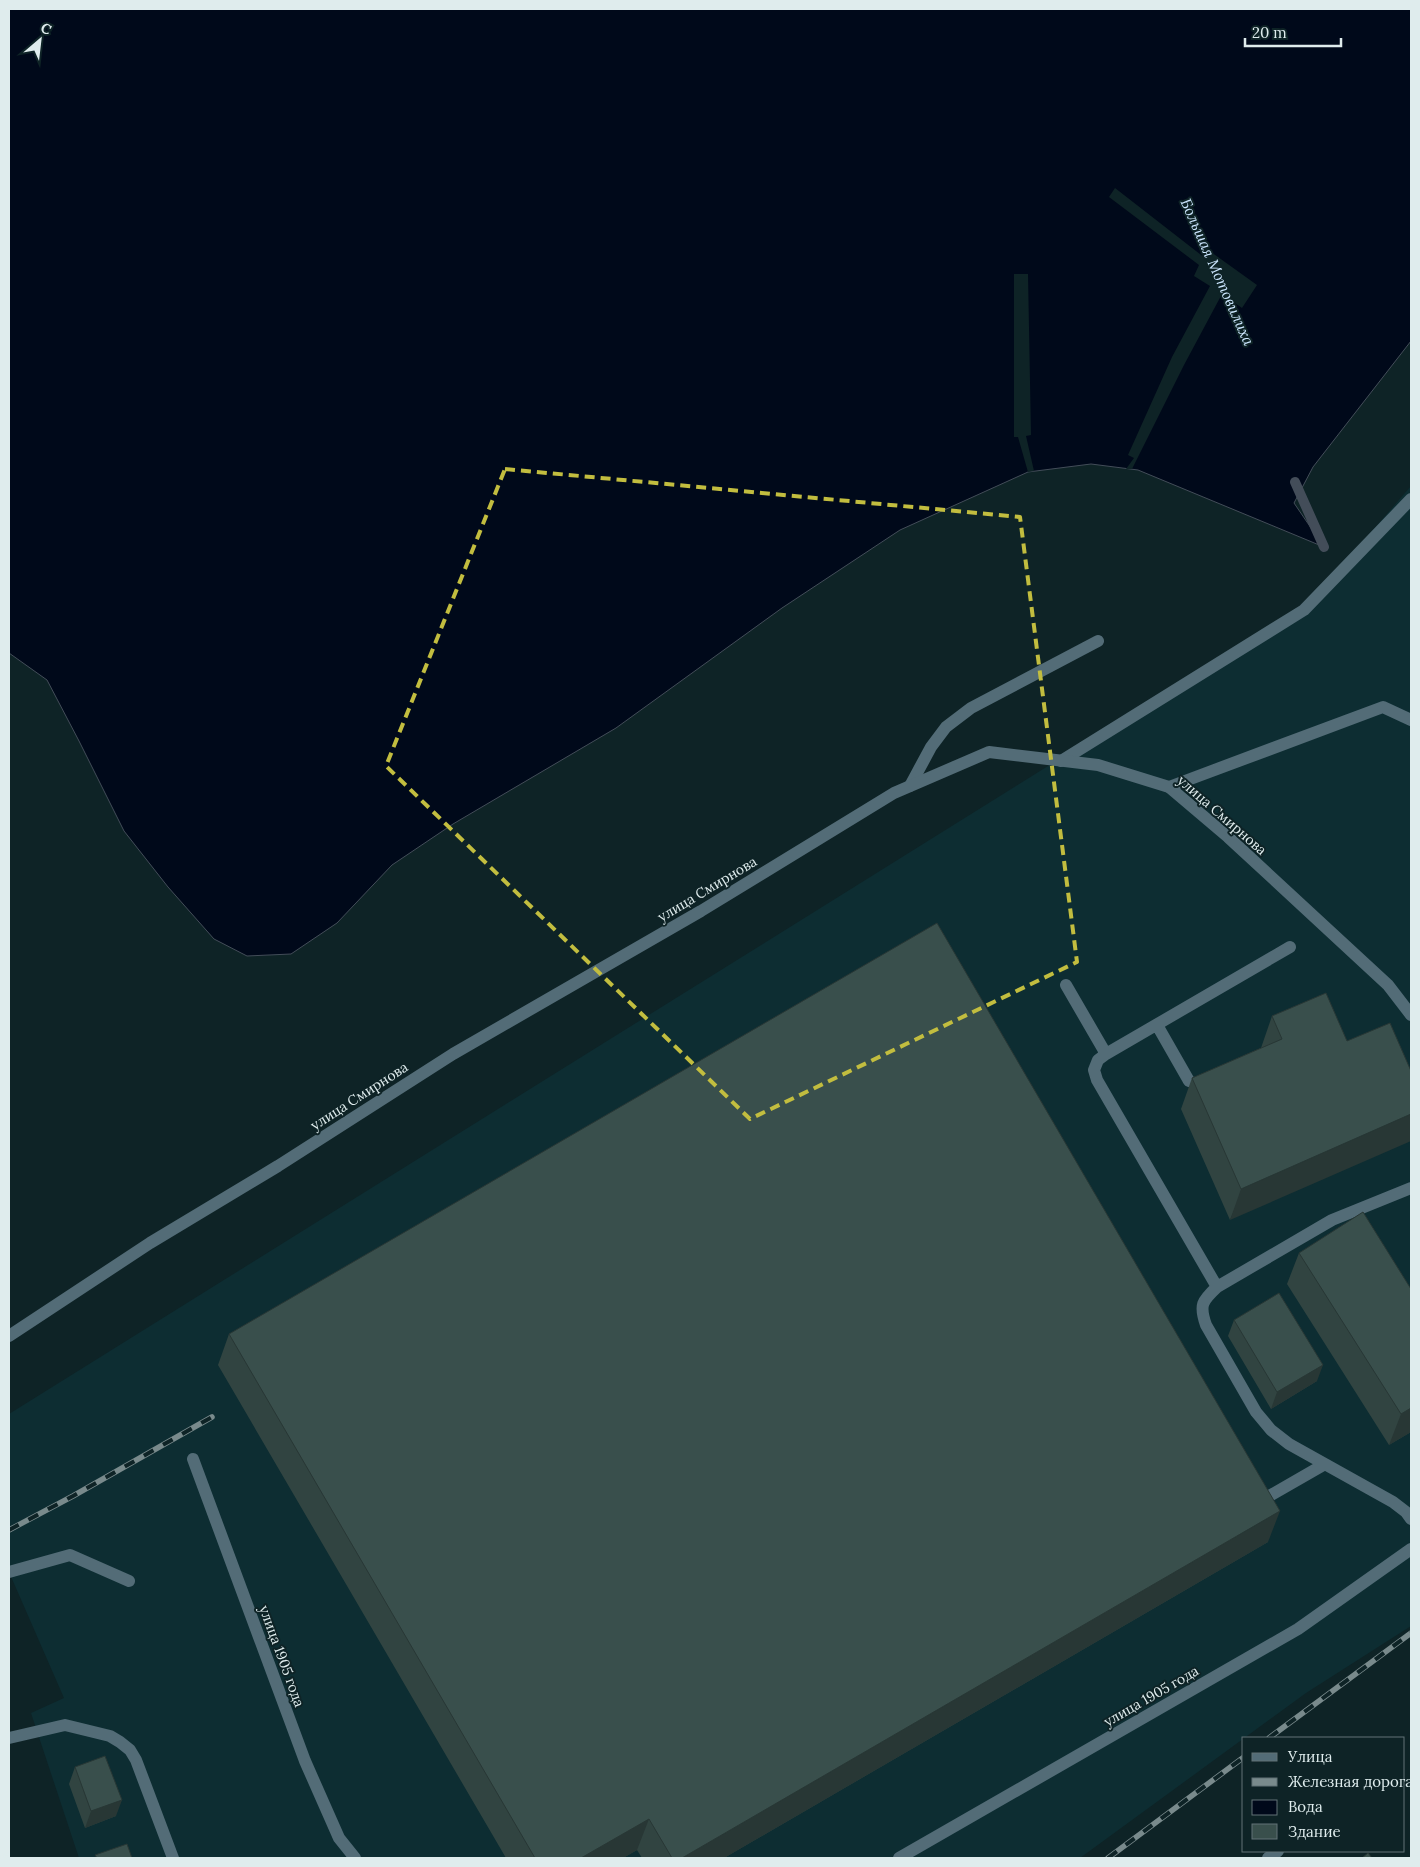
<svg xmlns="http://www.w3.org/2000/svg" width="1420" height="1867" viewBox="0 0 1420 1867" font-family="Lora,serif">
  <rect width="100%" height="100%" fill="#0e2326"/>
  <path fill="#0d2d32" d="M1411,486V1626L1306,1693L1080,1858H79L31,1713L64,1698L9,1572V1414L1311,602Z"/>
  <path fill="#00091a" stroke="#434d59" d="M9,9H1411V341L1313,467L1294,503L1324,547L1138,470L1091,464L1028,472L900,530L782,608L616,728L453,824L392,865L337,923L291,954L247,956L214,939L168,887L124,831L79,741L47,680L9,653Z"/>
  <path fill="#0e2326" d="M1115,188L1205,258L1211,252L1257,285L1242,308L1222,294L1184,365L1132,469H1126L1134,458L1128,455L1172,357L1210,286L1194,276L1199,265L1109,197Z
    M1014,274H1028L1031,435L1026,436L1034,471L1028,472L1018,437H1014Z"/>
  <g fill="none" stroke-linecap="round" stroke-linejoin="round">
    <path stroke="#434d59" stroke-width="10" d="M1295,482L1324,547"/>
    <path stroke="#536c77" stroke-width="12" d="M1061,761L1304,610L1411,499
      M910,786L931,747L946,727L971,708L1098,641
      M1169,787L1383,707L1411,720
      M1290,947L1106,1054L1098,1060L1094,1070L1097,1080L1217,1287C1202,1301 1199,1305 1206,1325L1256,1412L1271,1430L1289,1444L1393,1502L1406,1512L1411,1519
      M1066,985L1106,1054
      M1157,1025L1189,1081
      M1217,1287L1332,1220L1411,1188
      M193,1459L305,1761L339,1838L355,1858
      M1264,1499L1325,1464
      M9,1572L70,1555L129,1581
      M9,1738L65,1725L110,1736L120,1742L130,1750L136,1760L173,1858
      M899,1858L1298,1629L1411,1549"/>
    <path stroke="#536c77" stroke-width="12" d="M9,1336L150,1243L278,1166L453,1054L701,911L894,793L989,752L1098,765L1169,787L1228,837L1388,985L1411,1015
      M1268,1858L1278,1851"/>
    <g stroke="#798a8c" stroke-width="5.5">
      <path id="rail" d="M9,1530L73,1496L212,1417
        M1269,1738L1411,1633
        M1108,1858L1244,1757"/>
    </g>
    <use href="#rail" stroke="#0e2326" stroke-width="4" stroke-dasharray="11" stroke-linecap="butt"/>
  </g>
  <path fill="#314441" d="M1326,993L1230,1220L1181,1109L1192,1078L1261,1048L1272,1016Z
    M1299,1253L1411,1289V1432L1389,1445L1287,1284Z
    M1234,1320L1317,1381L1271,1409L1228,1336Z
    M229,1334L1268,1542L724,1858H642L637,1850L623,1858H506L218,1365Z
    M75,1767L116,1816L85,1828L69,1784Z"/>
  <path fill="#283735" d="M1411,1114V1141L1230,1220L1241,1189Z
    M1323,1365L1317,1381L1271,1409L1277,1392Z
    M1411,1408V1432L1389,1445L1401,1414Z
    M1280,1511L1268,1542L724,1858H682Z
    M122,1800L116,1816L85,1828L91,1811Z
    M649,1819L637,1850L623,1858H581Z"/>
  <path fill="#394f4c" stroke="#283735" d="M937,923L1280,1511L682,1858H672L649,1819L581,1858H535L229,1334Z
    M1326,993L1347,1041L1390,1023L1411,1071V1114L1241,1189L1192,1078L1282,1039L1272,1016Z
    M1363,1212L1411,1289V1408L1401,1414L1299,1253Z
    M1279,1293L1323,1365L1277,1392L1234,1320Z
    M105,1756L122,1800L91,1811L75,1767Z
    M127,1844L132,1858H97L95,1855Z
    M1368,1853L1372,1858H1362Z"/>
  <path fill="none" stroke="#c2bd3f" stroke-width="4" stroke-dasharray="10 6" stroke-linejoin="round" d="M505,469L1020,517L1077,962L750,1119L386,766Z"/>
  <g text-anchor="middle" stroke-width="4" stroke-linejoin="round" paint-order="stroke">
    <g font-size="14" fill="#dfeced" stroke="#0e2326">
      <text transform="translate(1222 815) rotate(41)" y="5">улица Смирнова</text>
      <text transform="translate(707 889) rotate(-31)" y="5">улица Смирнова</text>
      <text transform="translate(359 1096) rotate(-33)" y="5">улица Смирнова</text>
      <text transform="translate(282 1656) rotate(70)" y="5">улица 1905 года</text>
      <text transform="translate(1151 1696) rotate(-30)" y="5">улица 1905 года</text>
    </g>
    <g font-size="15" font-style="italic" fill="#cde7ff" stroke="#0e2326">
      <text transform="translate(1217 272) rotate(66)" y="5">Большая Мотовилиха</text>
    </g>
  </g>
  <rect width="1420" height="1867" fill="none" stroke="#dfeced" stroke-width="20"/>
  <rect x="1242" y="1737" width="162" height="115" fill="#0e2326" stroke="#627376"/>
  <rect x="1252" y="1753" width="25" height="8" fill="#536c77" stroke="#627376"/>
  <text x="1288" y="1762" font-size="15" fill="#dfeced">Улица</text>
  <rect x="1252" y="1778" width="25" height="8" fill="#798a8c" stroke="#627376"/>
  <text x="1288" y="1787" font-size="15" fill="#dfeced">Железная дорога</text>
  <rect x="1252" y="1800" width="25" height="15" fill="#00091a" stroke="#627376"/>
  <text x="1288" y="1812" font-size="15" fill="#dfeced">Вода</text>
  <rect x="1252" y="1824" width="25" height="15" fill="#394f4c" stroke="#627376"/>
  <text x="1288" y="1837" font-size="15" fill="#dfeced">Здание</text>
  <g transform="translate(40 40) rotate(28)" stroke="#0e2326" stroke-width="4" paint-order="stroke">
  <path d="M0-4L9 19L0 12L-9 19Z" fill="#dfeced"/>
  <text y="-8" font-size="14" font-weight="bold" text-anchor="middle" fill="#dfeced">С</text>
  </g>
  <path d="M1245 38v8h96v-8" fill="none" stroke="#dfeced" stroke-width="2.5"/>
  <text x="1252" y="38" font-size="15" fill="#dfeced" stroke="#0e2326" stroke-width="4" paint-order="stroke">20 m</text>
</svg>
